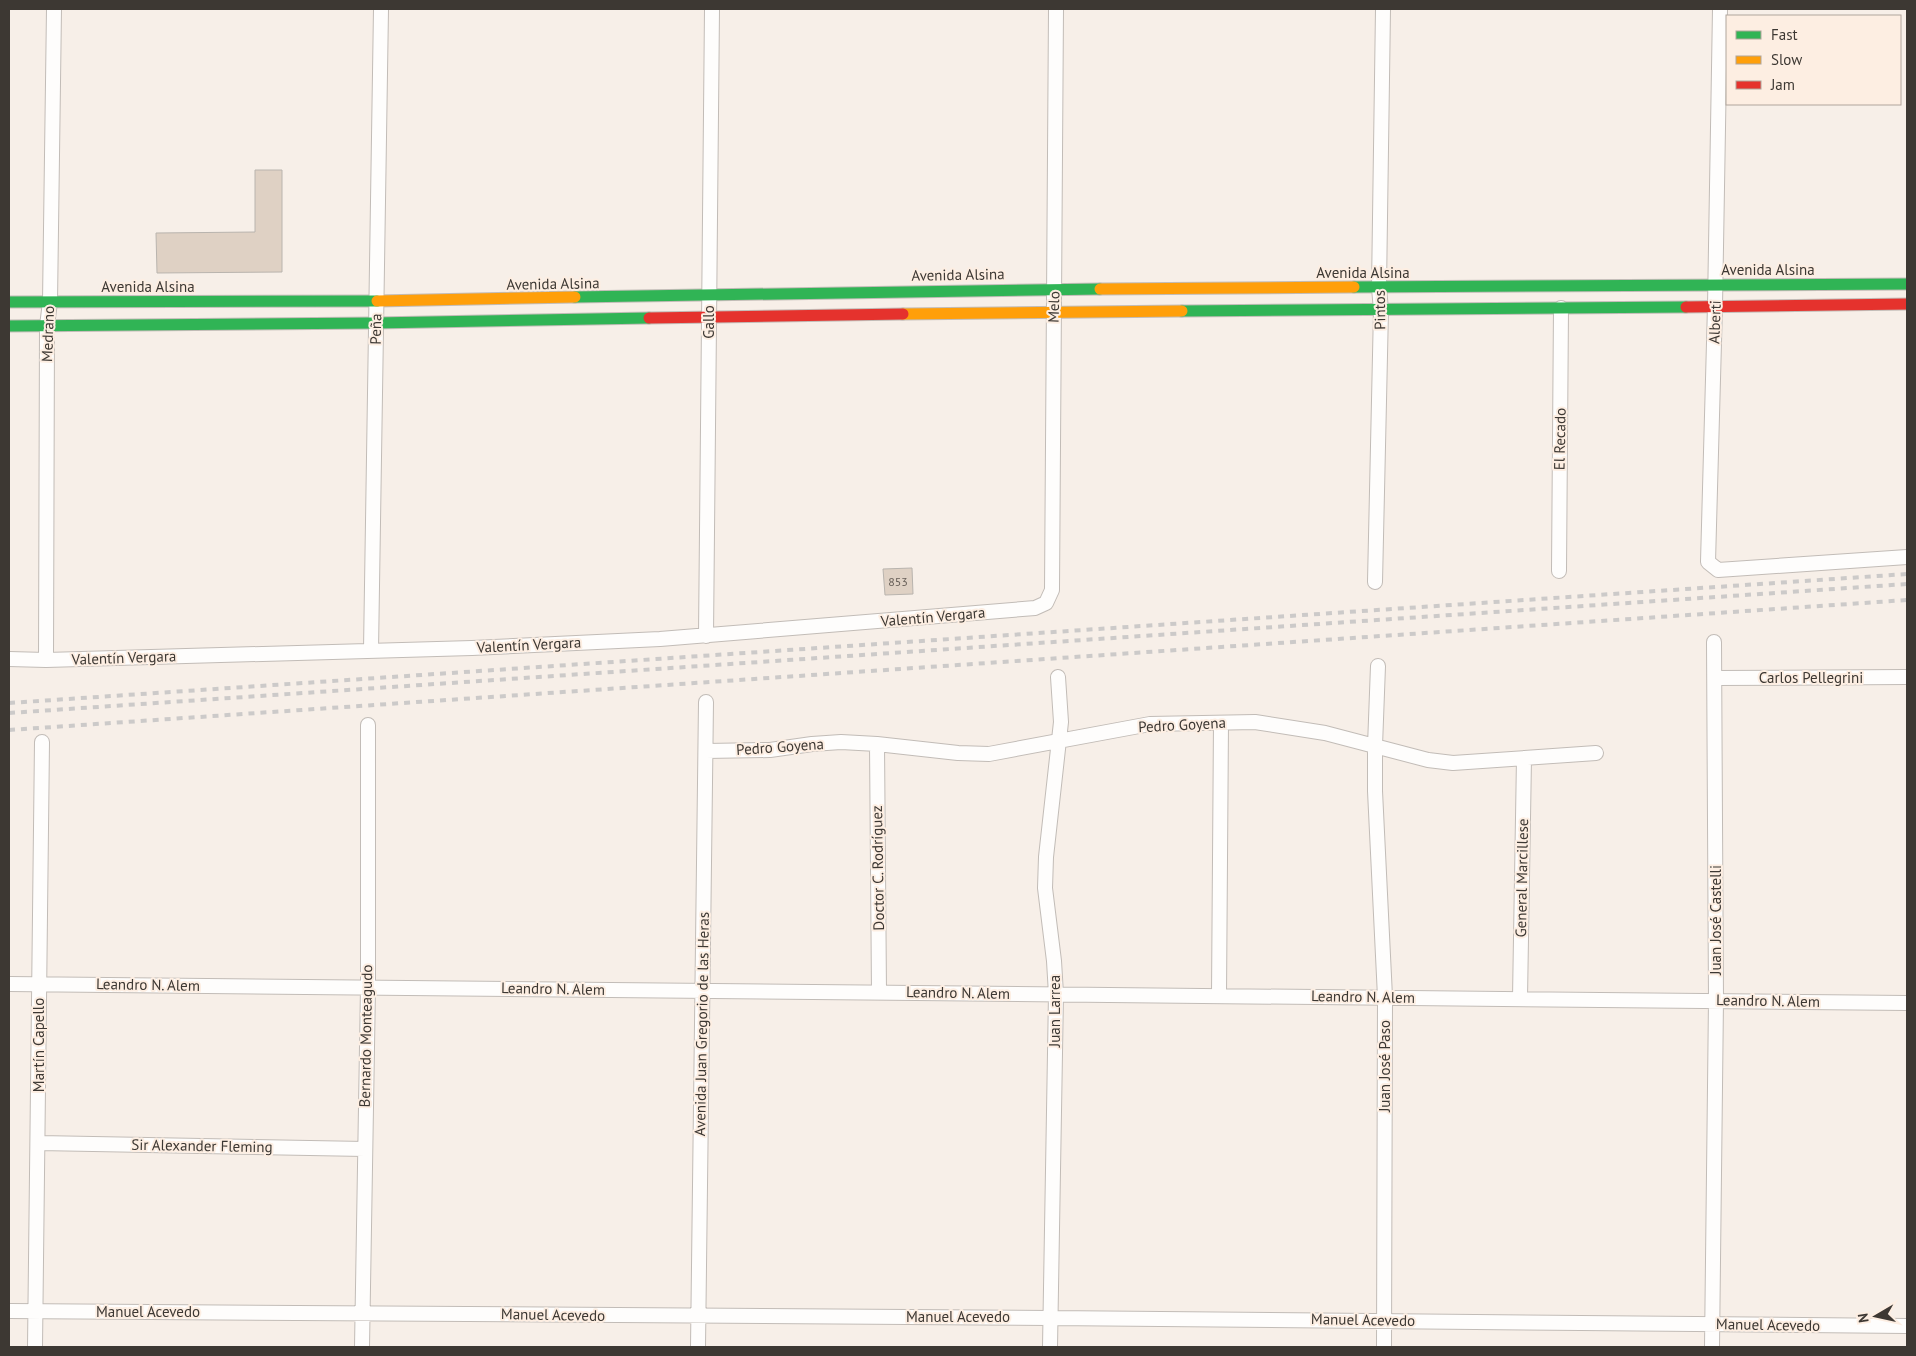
<svg xmlns="http://www.w3.org/2000/svg" width="1916" height="1356" viewBox="0 0 1916 1356" font-family="'PT Sans',sans-serif">
  <rect width="100%" height="100%" fill="#f7efe8"/>
  <path fill="#dfd1c4" stroke="#b9b4ae" d="M255,170H282V272L157,273L156,233L255,232Z
    M912,568L913,594L885,595L883,569Z"/>
  <g fill="none" stroke-linecap="round" stroke-linejoin="round">
    <g stroke="#c2bcb7" stroke-width="16">
      <path id="street" d="M1720,9L1715,306L1708,562L1718,570L1907,557
        M1559,571L1561,308
        M1375,582L1381,310L1379,288L1383,9
        M706,636L712,9
        M371,650L381,9
        M9,659L46,660L472,648L660,639L1035,608L1046,603L1052,590L1056,9
        M46,660L47,326L50,302L54,9
        M1378,666L1375,746V791L1385,997L1384,1347
        M1715,678L1907,677
        M877,744L879,992
        M706,751L770,750L812,744L841,742L877,744L958,753L989,754L1150,724L1255,722L1325,733L1428,760L1453,763L1596,753
        M9,984L1907,1003
        M1219,995L1221,723
        M1520,998L1524,758
        M39,1143L365,1149
        M9,1311L1050,1318L1907,1326
        M35,1347L42,742
        M362,1347L368,987V725
        M698,1347L706,702
        M1050,1347L1056,994L1054,961L1045,888L1046,857L1061,722L1058,677
        M1712,1347L1716,1000L1714,642"/>
    </g>
    <g stroke="#c2bcb7" stroke-width="13">
      <path id="fast" d="M1354,287L1907,284
        M575,297L1100,289
        M9,302L377,301
        M1182,311L1686,307
        M9,326L375,323L649,318"/>
    </g>
    <g stroke="#c2bcb7" stroke-width="13">
      <path id="slow" d="M1100,289L1354,287
        M377,301L575,297
        M903,314L1182,311"/>
    </g>
    <g stroke="#c2bcb7" stroke-width="13">
      <path id="jam" d="M1686,307L1907,304
        M649,318L903,314"/>
    </g>
    <use href="#street" stroke="#fefdfc" stroke-width="14"/>
    <use href="#fast" stroke="#30b455" stroke-width="11"/>
    <use href="#slow" stroke="#ff9f0a" stroke-width="11"/>
    <use href="#jam" stroke="#e5322d" stroke-width="11"/>
    <path stroke="#cccac9" stroke-width="4" stroke-dasharray="6 6" stroke-linecap="butt" d="M9,703L1907,574
      M9,713L1907,584
      M9,730L1907,600"/>
  </g>
  <g text-anchor="middle" stroke-width="4" stroke-linejoin="round" paint-order="stroke">
    <g font-size="12" fill="#665e57">
      <text x="898" y="586">853</text>
    </g>
    <g font-size="15" fill="#3d3833" stroke="#fdeee2">
      <text x="1768" y="275">Avenida Alsina</text>
      <text x="1363" y="278">Avenida Alsina</text>
      <text transform="translate(958 275) rotate(-1)" y="5">Avenida Alsina</text>
      <text transform="translate(553 284) rotate(-1)" y="5">Avenida Alsina</text>
      <text x="148" y="292">Avenida Alsina</text>
      <text transform="translate(1054 307) rotate(-88)" y="5">Melo</text>
      <text transform="translate(1380 310) rotate(-91)" y="5">Pintos</text>
      <text transform="translate(709 322) rotate(-90)" y="5">Gallo</text>
      <text transform="translate(1715 322) rotate(-88)" y="5">Alberti</text>
      <text transform="translate(376 329) rotate(-89)" y="5">Peña</text>
      <text transform="translate(48 334) rotate(-88)" y="5">Medrano</text>
      <text transform="translate(1560 439) rotate(-89)" y="5">El Recado</text>
      <text transform="translate(933 617) rotate(-5)" y="5">Valentín Vergara</text>
      <text transform="translate(529 645) rotate(-3)" y="5">Valentín Vergara</text>
      <text transform="translate(124 658) rotate(-2)" y="5">Valentín Vergara</text>
      <text x="1811" y="683">Carlos Pellegrini</text>
      <text transform="translate(1182 725) rotate(-3)" y="5">Pedro Goyena</text>
      <text transform="translate(780 747) rotate(-4)" y="5">Pedro Goyena</text>
      <text transform="translate(878 868) rotate(-91)" y="5">Doctor C. Rodríguez</text>
      <text transform="translate(1522 878) rotate(-89)" y="5">General Marcillese</text>
      <text transform="translate(1716 920) rotate(-90)" y="5">Juan José Castelli</text>
      <text transform="translate(148 985) rotate(1)" y="5">Leandro N. Alem</text>
      <text transform="translate(553 989) rotate(1)" y="5">Leandro N. Alem</text>
      <text transform="translate(958 993) rotate(1)" y="5">Leandro N. Alem</text>
      <text transform="translate(1363 997) rotate(1)" y="5">Leandro N. Alem</text>
      <text transform="translate(1768 1001) rotate(1)" y="5">Leandro N. Alem</text>
      <text transform="translate(1055 1011) rotate(-90)" y="5">Juan Larrea</text>
      <text transform="translate(702 1024) rotate(-89)" y="5">Avenida Juan Gregorio de las Heras</text>
      <text transform="translate(366 1036) rotate(-89)" y="5">Bernardo Monteagudo</text>
      <text transform="translate(39 1045) rotate(-90)" y="5">Martín Capello</text>
      <text transform="translate(1385 1066) rotate(-90)" y="5">Juan José Paso</text>
      <text transform="translate(202 1146) rotate(1)" y="5">Sir Alexander Fleming</text>
      <text x="148" y="1317">Manuel Acevedo</text>
      <text transform="translate(553 1315) rotate(1)" y="5">Manuel Acevedo</text>
      <text x="958" y="1322">Manuel Acevedo</text>
      <text transform="translate(1363 1320) rotate(1)" y="5">Manuel Acevedo</text>
      <text transform="translate(1768 1325) rotate(1)" y="5">Manuel Acevedo</text>
    </g>
  </g>
  <rect width="1916" height="1356" fill="none" stroke="#3d3833" stroke-width="20"/>
  <rect x="1726" y="15" width="175" height="90" fill="#fdeee2" stroke="#b0a59c"/>
  <rect x="1736" y="31" width="25" height="8" fill="#30b455" stroke="#b0a59c"/>
  <text x="1771" y="40" font-size="15" fill="#3d3833">Fast</text>
  <rect x="1736" y="56" width="25" height="8" fill="#ff9f0a" stroke="#b0a59c"/>
  <text x="1771" y="65" font-size="15" fill="#3d3833">Slow</text>
  <rect x="1736" y="81" width="25" height="8" fill="#e5322d" stroke="#b0a59c"/>
  <text x="1771" y="90" font-size="15" fill="#3d3833">Jam</text>
  <g transform="translate(1876 1316) rotate(261)" stroke="#fdeee2" stroke-width="4" paint-order="stroke">
  <path d="M0-4L9 19L0 12L-9 19Z" fill="#3d3833"/>
  <text y="-8" font-size="14" font-weight="bold" text-anchor="middle" fill="#3d3833">N</text>
  </g>
</svg>
